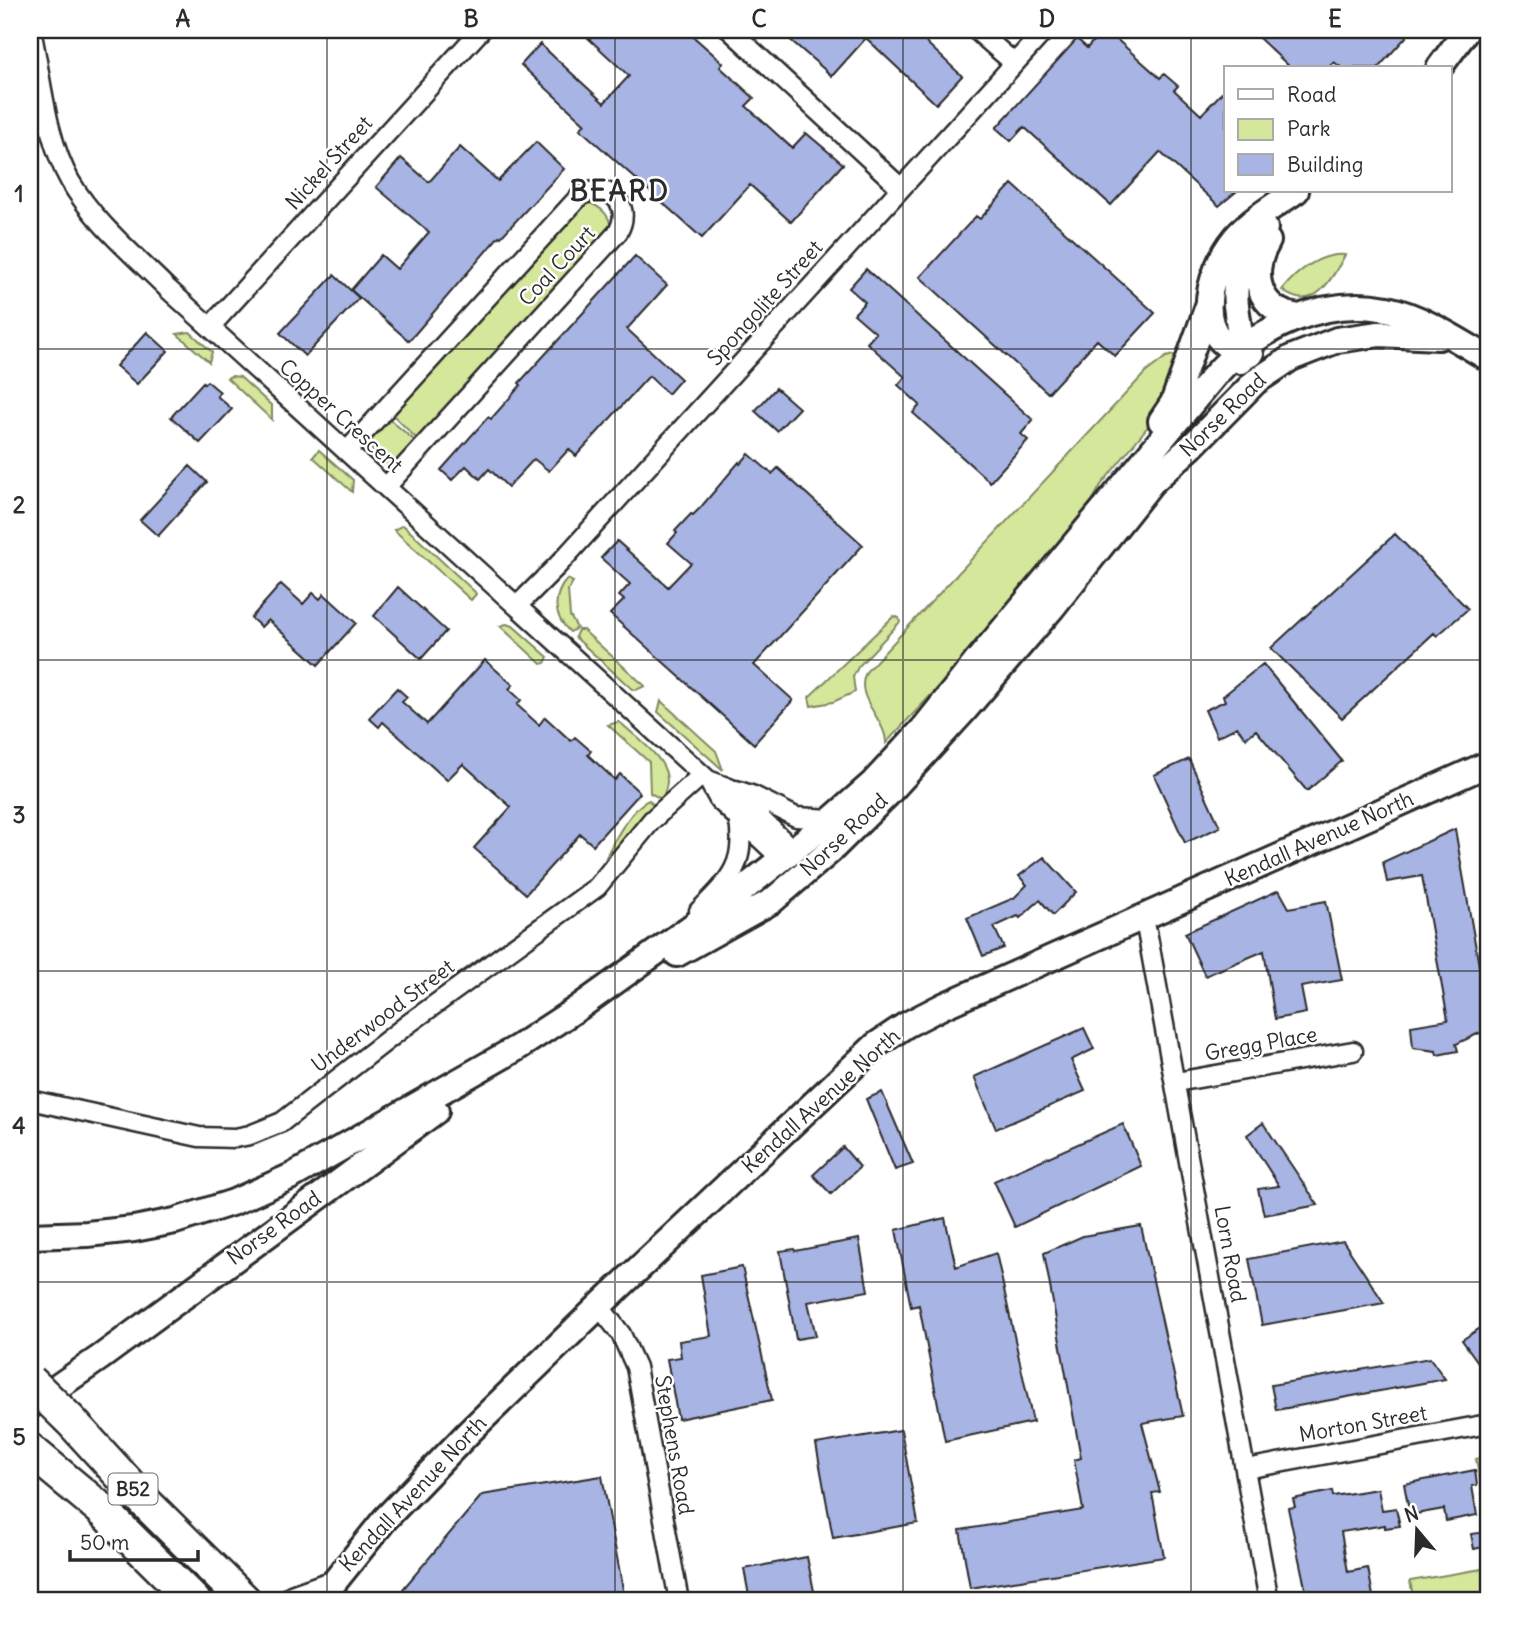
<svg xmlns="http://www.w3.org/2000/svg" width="1518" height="1631" viewBox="0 0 1518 1631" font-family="Delius,sans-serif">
  <rect width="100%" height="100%" fill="#fff"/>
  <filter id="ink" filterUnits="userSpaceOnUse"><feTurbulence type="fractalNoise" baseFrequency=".0143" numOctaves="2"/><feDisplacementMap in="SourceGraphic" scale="14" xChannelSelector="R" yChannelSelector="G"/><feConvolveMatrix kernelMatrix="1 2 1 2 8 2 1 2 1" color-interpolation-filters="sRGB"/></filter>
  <g filter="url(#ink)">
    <path fill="#d5e79b" stroke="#808963" stroke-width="2" d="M590,203C600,207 612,216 610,229L420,439L416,438L392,414L584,204Z
      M1345,255C1332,279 1313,315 1282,290C1297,271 1320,253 1345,255Z
      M190,332L212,352L209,362L177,334Z
      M1174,355L1180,357L1161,410L1101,485L1081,521L961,663L886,743C886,719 853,698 866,672L1145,373L1166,357Z
      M231,376L240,377L272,406V420L227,378Z
      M388,418L414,440L416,444C410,450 403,461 395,464C381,468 369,450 370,439Z
      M319,450L353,480L352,492L313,457Z
      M403,525L475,592L476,594L471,600L394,530Z
      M567,579L573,582L568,590L570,616L577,628L570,632C553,616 552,597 567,579Z
      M894,616L899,618L900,622L858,667L853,677L855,692L833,702L811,706L809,697Z
      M506,624L513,626L548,657L545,663L541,664L500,626Z
      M578,630H583L645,686L636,690L632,689L575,637Z
      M661,701L716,751L723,770L658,712Z
      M618,722L622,724C643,744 682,767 661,799L650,793L649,762L608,725Z
      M649,800L654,806L636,824L603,866C608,849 632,806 649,800Z
      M1488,1456V1523L1476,1459Z
      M1488,1568V1601H1414L1410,1581Z"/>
    <path fill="#a8b4e4" stroke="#2b2b2b" stroke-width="2" d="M595,30H686L723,63L720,67L754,98L746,106L792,148L806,133L843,164L791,222L750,185L702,238L580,129L585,124L521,65L540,44L604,103L629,76L588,38Z
      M779,30H913L962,76L936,104L866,38L832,76Z
      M1103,30L1112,35L1160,78L1164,74L1178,86L1174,90L1201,115L1226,88V191H1237L1219,206L1160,152L1111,205L1024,127L1011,141L996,128L1077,39L1087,48Z
      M1267,30H1401L1407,36L1378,68H1342L1334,62L1328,68H1291L1259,38Z
      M536,142L564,169L501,237L499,236L409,341L351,290L381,255L397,269L429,232L376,187L401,158L429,182L460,147L498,181Z
      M1012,184L1155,313L1115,356L1097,340L1048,393L920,277L976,216L980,219Z
      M635,256L667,285L627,329L681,379L668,394L649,376L576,456L569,449L549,471L534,459L508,487L489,469L480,479L466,466L452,480L441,470L488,417L491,419L521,385L519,383Z
      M866,269L1033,420L1021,434L1028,440L990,482L913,413L920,405L898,385L905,377L867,343L876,333L854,314L865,302L849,288Z
      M334,275L359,298L305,356L280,333Z
      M147,332L168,351L137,384L116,366Z
      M207,381L220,392L217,396L232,409L200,443L171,417L203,382L204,384Z
      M776,388L799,408L777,431L755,411Z
      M749,454L772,474L778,468L863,545L754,665L793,700L754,744L610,614L624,600L619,596L630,584L601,558L617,541L668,587L691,563L668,543L677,533L675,531L691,514L693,515L701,507L739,462L740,464Z
      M190,466L207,482L158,536L140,520Z
      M1395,534L1468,609L1437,636L1434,633L1342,718L1271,648Z
      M281,584L303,604L313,593L320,599L324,594L356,623L318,665L268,620L261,627L251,618Z
      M398,587L446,631L421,659L374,616Z
      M485,660L513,685L509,689L521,700L517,705L539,725L545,717L571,741L575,737L591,751L588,755L615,780L620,774L640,793L593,845L580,834L526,894L474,848L511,807L463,764L447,780L383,722L379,727L369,718L397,688L407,697L402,702L427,724Z
      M1263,664L1342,761L1307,791L1256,730L1246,738L1237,727L1217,737L1205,710L1225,701L1223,696Z
      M1189,759L1220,827L1185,843L1154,775Z
      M1455,829L1488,1017V1029L1456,1044L1458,1051L1437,1055L1436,1051L1413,1048L1411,1026L1448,1020L1422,876L1387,882L1383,862Z
      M1044,857L1076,892L1053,915L1040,900L1020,918L1018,916L994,927L1004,948L983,956L967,918L1014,898L1027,885L1019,876Z
      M1279,890L1289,908L1326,901L1342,980L1301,987L1306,1013L1275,1019L1264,951L1205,976L1185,933Z
      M1084,1028L1094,1049L1071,1060L1085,1091L996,1129L974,1077Z
      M882,1092L913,1164L895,1170L866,1099Z
      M1263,1123L1318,1205L1264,1215L1258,1189L1279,1186L1247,1135Z
      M1123,1124L1141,1166L1015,1227L994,1181Z
      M843,1147L860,1167L831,1194L813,1175Z
      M945,1218L956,1267L996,1253L1033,1422L945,1441L919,1305L911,1307L896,1230Z
      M1141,1226L1183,1416L1142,1423L1160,1492L1152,1493L1164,1557L970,1588L960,1530L1083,1510L1074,1460L1081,1458L1044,1253L1083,1236Z
      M859,1239L868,1291L808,1302L816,1336L796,1339L780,1251L794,1249L795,1251Z
      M1343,1241L1384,1303L1262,1325L1249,1259Z
      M742,1267L772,1400L678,1419L667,1359L681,1357L679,1341L711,1336L701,1275Z
      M1482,1327L1488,1338V1376L1462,1340Z
      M1430,1358L1445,1379L1276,1410L1271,1385Z
      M901,1430L918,1523L833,1538L816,1444Z
      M1475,1470L1477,1485L1472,1486L1477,1515L1446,1521L1444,1509L1410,1515L1404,1484Z
      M602,1476L624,1595L593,1601H400L403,1589L482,1495Z
      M1378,1489L1382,1510L1396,1508L1400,1526L1385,1528V1525L1341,1532L1348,1572L1368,1568L1373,1596L1342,1601H1308L1288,1508L1295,1507L1293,1499L1332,1491L1333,1496Z
      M1487,1532L1488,1546L1474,1549L1471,1534Z
      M807,1557L816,1601H750L744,1569Z"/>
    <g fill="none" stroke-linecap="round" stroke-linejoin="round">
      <g stroke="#2b2b2b" stroke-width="23">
        <path id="street" d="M31,30C42,79 45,136 70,181C94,222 134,255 168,289L708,780L719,800L783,860
          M730,30L901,188
          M976,30L1014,63
          M210,327L481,30
          M347,451L577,199C603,177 635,202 618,232L386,487
          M517,606L558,565L1045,30
          M708,780L729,788L794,851
          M736,790L754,796L796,817L832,819
          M699,911C729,881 748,863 738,817
          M1142,917L1147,931L1269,1601
          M1176,1082L1353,1051
          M30,1100L199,1137L235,1138L250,1135L282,1122L408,1024L597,887L652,820L702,775
          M599,1306L621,1334L636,1367L679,1601
          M1246,1469L1488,1424"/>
      </g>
      <g stroke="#2b2b2b" stroke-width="30">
        <path id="secondary" d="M1439,68L1467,30
          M1268,241C1248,273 1258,312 1299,317
          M1251,354C1188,345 1206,273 1236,237C1253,218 1276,205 1296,191
          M1241,361C1243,344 1239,329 1237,313C1231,279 1242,252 1265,228
          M1161,421L1173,403L1209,303
          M677,954L772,901L829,852L888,794L963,712L1052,608L1152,482L1192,446L1255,382L1291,358L1337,340L1379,334L1438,337
          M30,1236L87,1234L134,1229L175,1221L234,1202L292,1176L517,1048L578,1008L736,895L832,819L873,783L923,729L977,661L1215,375C1256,328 1324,296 1387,309C1421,316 1459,341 1488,358
          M30,1406L101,1357L436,1111
          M319,1601L385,1519L469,1432L599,1306L876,1045L906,1025L943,1006L1488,764"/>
      </g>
      <g stroke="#2b2b2b" stroke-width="37">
        <path id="highway" d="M71,1421L147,1504L245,1601
          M30,1450L101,1509L194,1601
          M295,1601L326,1590"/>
      </g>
      <use href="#street" stroke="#fff" stroke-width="18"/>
      <use href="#secondary" stroke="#fff" stroke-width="24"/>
      <use href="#highway" stroke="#fff" stroke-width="32"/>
      <g stroke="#2b2b2b" stroke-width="37" stroke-linecap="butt">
        <path id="highway-bridge" d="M30,1381L71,1421"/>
      </g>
      <use href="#highway-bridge" stroke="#fff" stroke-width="32"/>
    </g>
  </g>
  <path fill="none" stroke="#2b2b2b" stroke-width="2" stroke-opacity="0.55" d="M327,30V1601M615,30V1601M903,30V1601M1191,30V1601M30,349H1488M30,660H1488M30,971H1488M30,1282H1488"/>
  <g text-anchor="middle" stroke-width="5" stroke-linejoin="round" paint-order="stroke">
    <rect fill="#fff" stroke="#6b6b6b" stroke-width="2" x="108.5" y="1473.5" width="49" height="31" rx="5"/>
    <g font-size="19" font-weight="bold" fill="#2b2b2b">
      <text x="133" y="1496">B52</text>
    </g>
    <g font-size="21" fill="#2b2b2b" stroke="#fff">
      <text transform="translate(329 163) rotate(-48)" y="7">Nickel Street</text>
      <text transform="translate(557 266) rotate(-47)" y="7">Coal Court</text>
      <text transform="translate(765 303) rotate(-48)" y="7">Spongolite Street</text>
      <text transform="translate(1223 415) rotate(-44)" y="7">Norse Road</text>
      <text transform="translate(341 416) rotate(42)" y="7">Copper Crescent</text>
      <text transform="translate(844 835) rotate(-43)" y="7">Norse Road</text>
      <text transform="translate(1319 839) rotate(-24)" y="7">Kendall Avenue North</text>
      <text transform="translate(383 1016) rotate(-37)" y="7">Underwood Street</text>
      <text transform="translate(1261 1044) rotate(-10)" y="7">Gregg Place</text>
      <text transform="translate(821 1101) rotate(-42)" y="7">Kendall Avenue North</text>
      <text transform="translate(274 1228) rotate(-36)" y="7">Norse Road</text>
      <text transform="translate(1230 1254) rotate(80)" y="7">Lorn Road</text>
      <text transform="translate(1363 1424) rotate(-10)" y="7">Morton Street</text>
      <text transform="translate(674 1445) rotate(80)" y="7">Stephens Road</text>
      <text transform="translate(413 1494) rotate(-47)" y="7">Kendall Avenue North</text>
    </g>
    <g font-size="28" font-weight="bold" letter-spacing="2" fill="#2b2b2b" stroke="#fff">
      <text x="620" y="201">BEARD</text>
    </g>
  </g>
  <rect width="1518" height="1631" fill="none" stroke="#fff" stroke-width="77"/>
  <rect x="1224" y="66" width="228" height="126" fill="#ffffff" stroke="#aaaaaa" stroke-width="2"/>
  <rect x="1238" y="89" width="35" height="10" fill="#ffffff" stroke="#aaaaaa" stroke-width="2"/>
  <text x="1287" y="102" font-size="21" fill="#2b2b2b">Road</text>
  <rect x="1238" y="119" width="35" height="21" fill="#d5e79b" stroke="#aaaaaa" stroke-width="2"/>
  <text x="1287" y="136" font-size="21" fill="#2b2b2b">Park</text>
  <rect x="1238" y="154" width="35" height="21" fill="#a8b4e4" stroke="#aaaaaa" stroke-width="2"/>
  <text x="1287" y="172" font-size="21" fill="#2b2b2b">Building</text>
  <g transform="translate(1417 1530) rotate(341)" stroke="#ffffff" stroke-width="5" paint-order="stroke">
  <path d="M0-5L12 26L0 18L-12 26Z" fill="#2b2b2b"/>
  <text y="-10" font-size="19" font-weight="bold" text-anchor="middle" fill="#2b2b2b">N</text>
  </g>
  <path d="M70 1550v10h128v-10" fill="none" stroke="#2b2b2b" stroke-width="3.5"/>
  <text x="80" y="1550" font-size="21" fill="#2b2b2b" stroke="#ffffff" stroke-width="5" paint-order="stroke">50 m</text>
  <rect x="38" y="38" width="1442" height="1554" fill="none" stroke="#2b2b2b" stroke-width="2.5"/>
  <g font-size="23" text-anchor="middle" font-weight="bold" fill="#2b2b2b">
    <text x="183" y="27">A</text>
    <text x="471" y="27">B</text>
    <text x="759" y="27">C</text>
    <text x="1047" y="27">D</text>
    <text x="1335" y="27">E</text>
    <text x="19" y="202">1</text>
    <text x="19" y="513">2</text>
    <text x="19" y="823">3</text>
    <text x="19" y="1134">4</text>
    <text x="19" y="1445">5</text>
  </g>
</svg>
